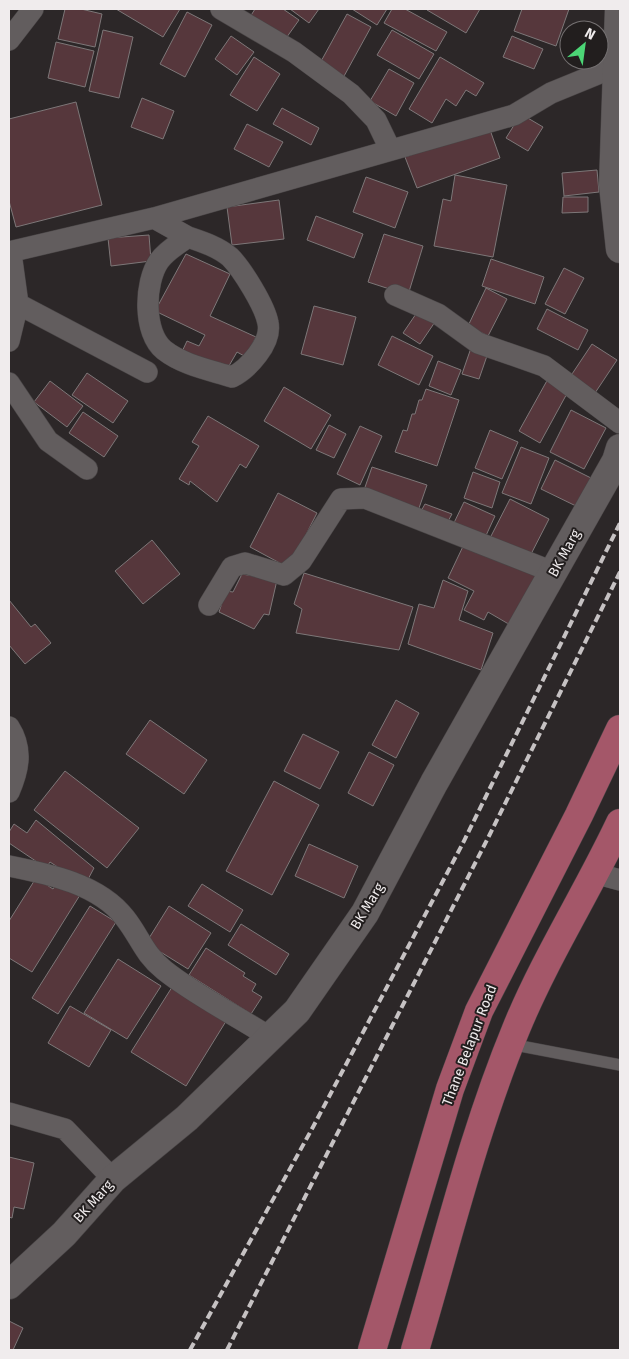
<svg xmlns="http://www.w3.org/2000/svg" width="629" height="1359" viewBox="0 0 629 1359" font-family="'Fira Sans',sans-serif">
  <rect width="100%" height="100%" fill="#2c2728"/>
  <path fill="#56373c" stroke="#7d7778" d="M65,9H81L102,14L95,47L58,39Z
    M116,9H180L163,37Z
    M255,9H283L299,20L284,41L250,17Z
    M290,9H319L309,23Z
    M352,9H387L377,25Z
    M392,9H405L447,32L436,51L384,23Z
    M428,9H480L466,33L427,10Z
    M522,9H569L556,46L514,31Z
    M187,12L212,25L185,77L160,64Z
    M347,14L371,27L343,78L319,65Z
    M103,30L133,37L119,98L89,91Z
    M392,30L434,54L419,79L377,55Z
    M231,36L254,52L237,75L215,59Z
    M512,36L543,49L534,69L503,57Z
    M56,42L94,51L85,87L48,78Z
    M254,57L280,74L257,111L230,95Z
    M440,57L484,83L476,96L466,90L456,106L446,99L432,123L409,109Z
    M389,69L414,83L396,116L370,101Z
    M142,98L174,111L163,139L131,127Z
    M76,102L102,205L16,227L9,201V119Z
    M282,108L319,128L311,145L273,124Z
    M521,114L543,127L528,151L506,138Z
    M247,124L283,142L269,167L234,149Z
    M489,127L500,158L417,188L405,157Z
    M597,170L599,192L564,196L562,173Z
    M455,175L507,185L493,257L434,246L443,199L451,201Z
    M366,177L408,192L395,228L353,212Z
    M563,197H588V212L562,213Z
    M279,200L284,239L232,245L227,207Z
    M316,216L363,234L354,258L307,240Z
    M384,234L423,246L408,295L368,282Z
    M149,235L151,261L111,266L108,238Z
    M186,254L230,274L210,316L256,337L246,357L237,352L226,371L180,356L187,341L199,346L205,335L155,311Z
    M491,259L544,277L535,304L482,286Z
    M564,268L584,278L565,314L545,304Z
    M486,288L507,299L488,336L468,326Z
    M314,306L356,317L343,365L301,354Z
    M420,308L437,319L420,344L403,333Z
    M547,309L588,330L578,350L537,329Z
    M392,336L433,356L419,385L378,365Z
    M592,344L617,360L595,393L570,377Z
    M472,345L489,350L479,379L462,374Z
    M438,361L461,370L451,395L429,386Z
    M87,373L128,401L113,423L72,395Z
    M549,377L570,388L540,443L519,431Z
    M50,381L83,406L67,427L34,402Z
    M284,387L331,415L311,449L264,421Z
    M426,389L459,400L437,466L395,452L403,430L407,431L412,414H415L419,400H422Z
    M571,410L606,428L584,469L550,452Z
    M83,412L118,436L104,457L69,433Z
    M208,416L259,446L246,468L240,464L217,502L190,481L189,485L179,479L199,446L192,442Z
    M329,425L346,434L334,458L316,450Z
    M360,426L382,436L360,485L337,474Z
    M490,430L518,442L502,479L475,468Z
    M521,447L549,458L531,504L502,493Z
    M555,460L591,478L576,506L541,489Z
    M372,467L427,485L418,511L363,493Z
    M473,472L500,482L492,508L464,498Z
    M278,493L317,513L289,568L250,547Z
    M510,499L549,519L528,560L489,540Z
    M464,502L495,516L483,542L452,527Z
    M425,504L452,514L446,525L420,513Z
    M152,540L180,574L143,604L115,571Z
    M466,540L541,569L512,626L488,612L484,620L464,610L474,591L448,578Z
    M304,573L413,607L399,650L296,633L302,609L294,604Z
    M242,574L277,580L269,615L264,614L254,629L219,612L226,591L233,592Z
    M443,580L468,591L459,620L493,633L481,670L408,644L419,604L434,608Z
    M9,600L31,627L35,624L51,643L25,664L9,645Z
    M396,700L419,713L396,758L372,745Z
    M150,720L207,760L184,794L126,754Z
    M303,734L339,752L320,789L284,771Z
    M369,752L394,765L373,806L348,793Z
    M65,771L139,828L107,868L34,810Z
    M274,781L319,805L272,895L226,871Z
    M36,820L94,868L85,885L50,862L46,868L9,843V832L14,824L27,833Z
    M309,844L358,866L344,898L295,876Z
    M36,878L53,889L58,881L80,895L32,972L9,958V921Z
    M202,884L243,910L230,932L188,906Z
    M90,906L116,922L58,1014L32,998Z
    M169,906L211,933L188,969L146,943Z
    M241,924L289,954L276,975L228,945Z
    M206,948L245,973L243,976L256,984L252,991L262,997L251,1014L189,975Z
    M118,959L161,986L127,1039L84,1013Z
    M174,984L228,1018L186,1086L131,1052Z
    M70,1006L111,1030L89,1067L48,1043Z
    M9,1157L34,1163L24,1209L14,1207L12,1218L9,1217Z
    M9,1321L23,1328L13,1350H9Z"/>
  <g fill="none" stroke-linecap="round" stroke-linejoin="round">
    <g stroke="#494546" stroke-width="12">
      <path id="service" d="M510,1044L620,1065"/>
    </g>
    <g stroke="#494546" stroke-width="22">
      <path id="minor" d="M221,9L294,52L351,94L376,120L390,149
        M9,40L33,9
        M154,218L188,237C178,244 166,251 159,261C144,283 143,333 164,350C183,365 210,370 232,377C248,369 272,343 268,323C265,306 242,269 230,257C218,247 203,242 188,237
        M9,252L154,218L514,115L551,93L617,66
        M395,295L438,314L478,343L544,366L620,423
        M18,304L147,372
        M9,341L18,304L11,253
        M9,383L48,441L87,469
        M209,605L232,567L245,563L284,575L301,561L341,499L365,498L553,572
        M9,727C23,749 19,769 9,792
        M9,866C49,874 99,884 125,918C140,937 144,954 164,970C195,995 237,1016 271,1038
        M594,873L620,880
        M9,1113L65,1129L113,1179"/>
    </g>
    <g stroke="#494546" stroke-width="29">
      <path id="tertiary" d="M619,9L613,185L620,249
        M9,1285L64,1234L113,1179L187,1118L297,1011L365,913L434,783L616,461L620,448"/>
    </g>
    <g stroke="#494546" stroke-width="29">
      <path id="primary" d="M372,1350L450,1089L479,1011L579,815L620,729
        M415,1350C447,1243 473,1133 516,1029C545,958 587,893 620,823"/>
    </g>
    <use href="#service" stroke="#625d5e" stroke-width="11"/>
    <use href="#minor" stroke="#625d5e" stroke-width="21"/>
    <use href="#tertiary" stroke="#625d5e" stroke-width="28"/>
    <use href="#primary" stroke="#a45769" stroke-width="28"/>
    <path stroke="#c6c2c3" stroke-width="4" stroke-dasharray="8 4" stroke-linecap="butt" d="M190,1350L313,1127L463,843L620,523
      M227,1350L489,836L620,572"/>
  </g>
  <g text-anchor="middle" stroke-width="4" stroke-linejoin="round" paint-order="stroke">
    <g font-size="14" fill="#f0eced" stroke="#221e1e">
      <text transform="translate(564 553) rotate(-61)" y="5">BK Marg</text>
      <text transform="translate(367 906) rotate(-59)" y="5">BK Marg</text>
      <text transform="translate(469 1045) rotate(-69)" y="5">Thane Belapur Road</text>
      <text transform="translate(93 1201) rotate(-48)" y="5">BK Marg</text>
    </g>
  </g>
  <rect width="629" height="1359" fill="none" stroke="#f0eced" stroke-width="20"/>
  <g transform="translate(584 45) rotate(29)"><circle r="24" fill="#221e1e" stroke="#747071"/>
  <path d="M0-4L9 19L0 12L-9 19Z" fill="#4cd676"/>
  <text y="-8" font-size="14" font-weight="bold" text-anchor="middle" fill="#f0eced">N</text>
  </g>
</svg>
